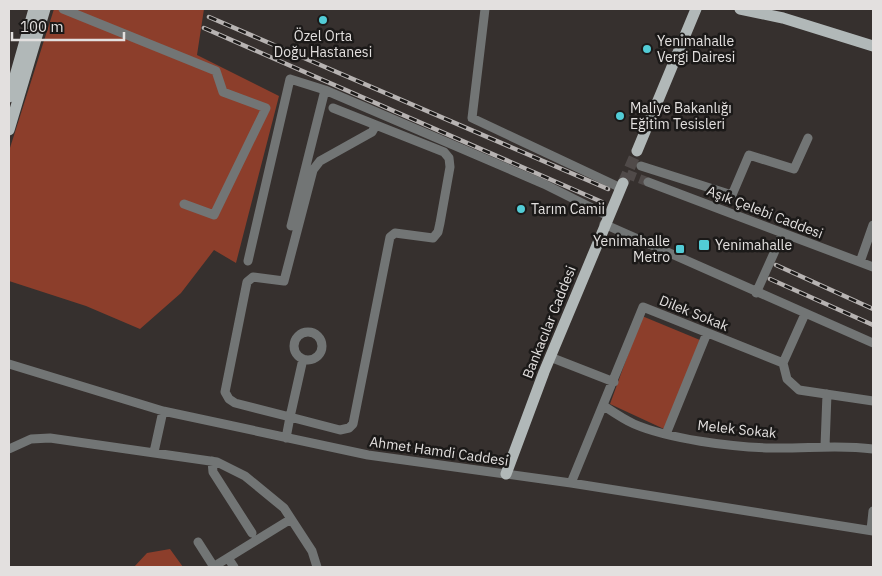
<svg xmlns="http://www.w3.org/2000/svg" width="882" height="576" viewBox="0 0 882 576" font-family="'IBM Plex Sans',sans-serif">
  <rect width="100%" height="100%" fill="#36302e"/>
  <path fill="#8c3e2b" d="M54,9H204L197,55L279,96L236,263L214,250L181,293L140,329L86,306L9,281V151Z
    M642,316L700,340L664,429L610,404Z
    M170,549L183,567H134L147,553Z"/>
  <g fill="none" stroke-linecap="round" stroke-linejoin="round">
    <path stroke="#504a49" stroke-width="9" stroke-dasharray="9 4.5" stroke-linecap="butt" d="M627,174L648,182"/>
    <path stroke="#504a49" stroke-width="11" stroke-dasharray="11 5.5" stroke-linecap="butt" d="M623,183L637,151"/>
    <path stroke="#727575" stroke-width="9" d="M63,9L216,71L223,92L266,108L214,215L184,204
      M485,9L472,118L621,188
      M641,166L732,195L749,155L794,169L808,138
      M648,182L873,267
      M604,224L873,343
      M291,226L325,90
      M248,261L290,79L325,90L544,184L608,216
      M860,262L873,225
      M756,293L783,233
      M294 346a14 14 0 1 1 28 0a14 14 0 1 1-28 0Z
      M550,357L614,382
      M303,359L290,417L340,430L349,428L353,424L390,237L395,233L433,238L438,232L440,223L450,167L449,158L444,152L333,108
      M783,363L787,379L799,390L873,401
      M783,363L805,314
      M9,364L163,411L368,455L571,483L873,531
      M604,406C613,412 623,419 634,424C669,439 731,447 770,448C805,449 838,444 873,449
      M666,434L707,333
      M286,438L290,417L235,403L229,399L225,392L247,282L253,277L284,281L313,170L320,161L372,132L376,125
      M825,446L827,394
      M9,449L31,439L50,438L217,462L245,476L284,508L312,551L317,567
      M154,452L163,411
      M212,461L213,472L252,533
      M571,483L643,307L783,363
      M871,530L873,511
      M198,542L214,567
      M228,558L234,567
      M213,567L291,519"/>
    <path stroke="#b1b8b8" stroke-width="11" d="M740,9L783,18L873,46
      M9,97L34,9
      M9,130L45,9
      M637,151L696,9
      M506,474L544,372L623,183"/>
    <g stroke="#b7b3b2" stroke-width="4.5">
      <path id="rail" d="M209,17L608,189
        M204,28L602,202
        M776,265L873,309
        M770,279L873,325"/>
    </g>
    <use href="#rail" stroke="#1b1918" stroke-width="2.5" stroke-dasharray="8" stroke-linecap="butt"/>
  </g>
  <g fill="#52ccd6" stroke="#1b1918" stroke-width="2">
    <circle cx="323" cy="20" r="5"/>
    <circle cx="647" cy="49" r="5"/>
    <circle cx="620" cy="116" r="5"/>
    <circle cx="521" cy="209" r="5"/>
    <rect x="698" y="239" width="12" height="12" rx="2.5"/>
    <rect x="675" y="244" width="10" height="10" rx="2.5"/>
  </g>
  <g text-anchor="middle" stroke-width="5" stroke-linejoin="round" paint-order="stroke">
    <g font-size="14" fill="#e3e0df" stroke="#1b1918" text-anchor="start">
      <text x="323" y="41" text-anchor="middle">Özel Orta<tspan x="323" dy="16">Doğu Hastanesi</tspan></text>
      <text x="657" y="46">Yenimahalle<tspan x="657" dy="16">Vergi Dairesi</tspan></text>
      <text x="630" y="113">Maliye Bakanlığı<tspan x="630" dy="16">Eğitim Tesisleri</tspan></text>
      <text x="531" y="214">Tarım Camii</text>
      <text x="670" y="246" text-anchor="end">Yenimahalle<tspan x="670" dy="16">Metro</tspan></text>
      <text x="715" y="250">Yenimahalle</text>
    </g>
    <g font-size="14" fill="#e3e0df" stroke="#1b1918">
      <text transform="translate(765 212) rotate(21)" y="5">Aşık Çelebi Caddesi</text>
      <text transform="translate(694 313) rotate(22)" y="5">Dilek Sokak</text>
      <text transform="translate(549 322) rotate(-68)" y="5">Bankacılar Caddesi</text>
      <text transform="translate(737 429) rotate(6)" y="5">Melek Sokak</text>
      <text transform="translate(439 451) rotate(8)" y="5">Ahmet Hamdi Caddesi</text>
    </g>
  </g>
  <rect width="882" height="576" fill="none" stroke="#e3e0df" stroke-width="20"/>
  <path d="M12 32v8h112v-8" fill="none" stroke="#e3e0df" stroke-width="2.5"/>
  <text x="20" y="32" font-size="15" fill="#e3e0df" stroke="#1b1918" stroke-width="4" paint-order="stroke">100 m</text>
</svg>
